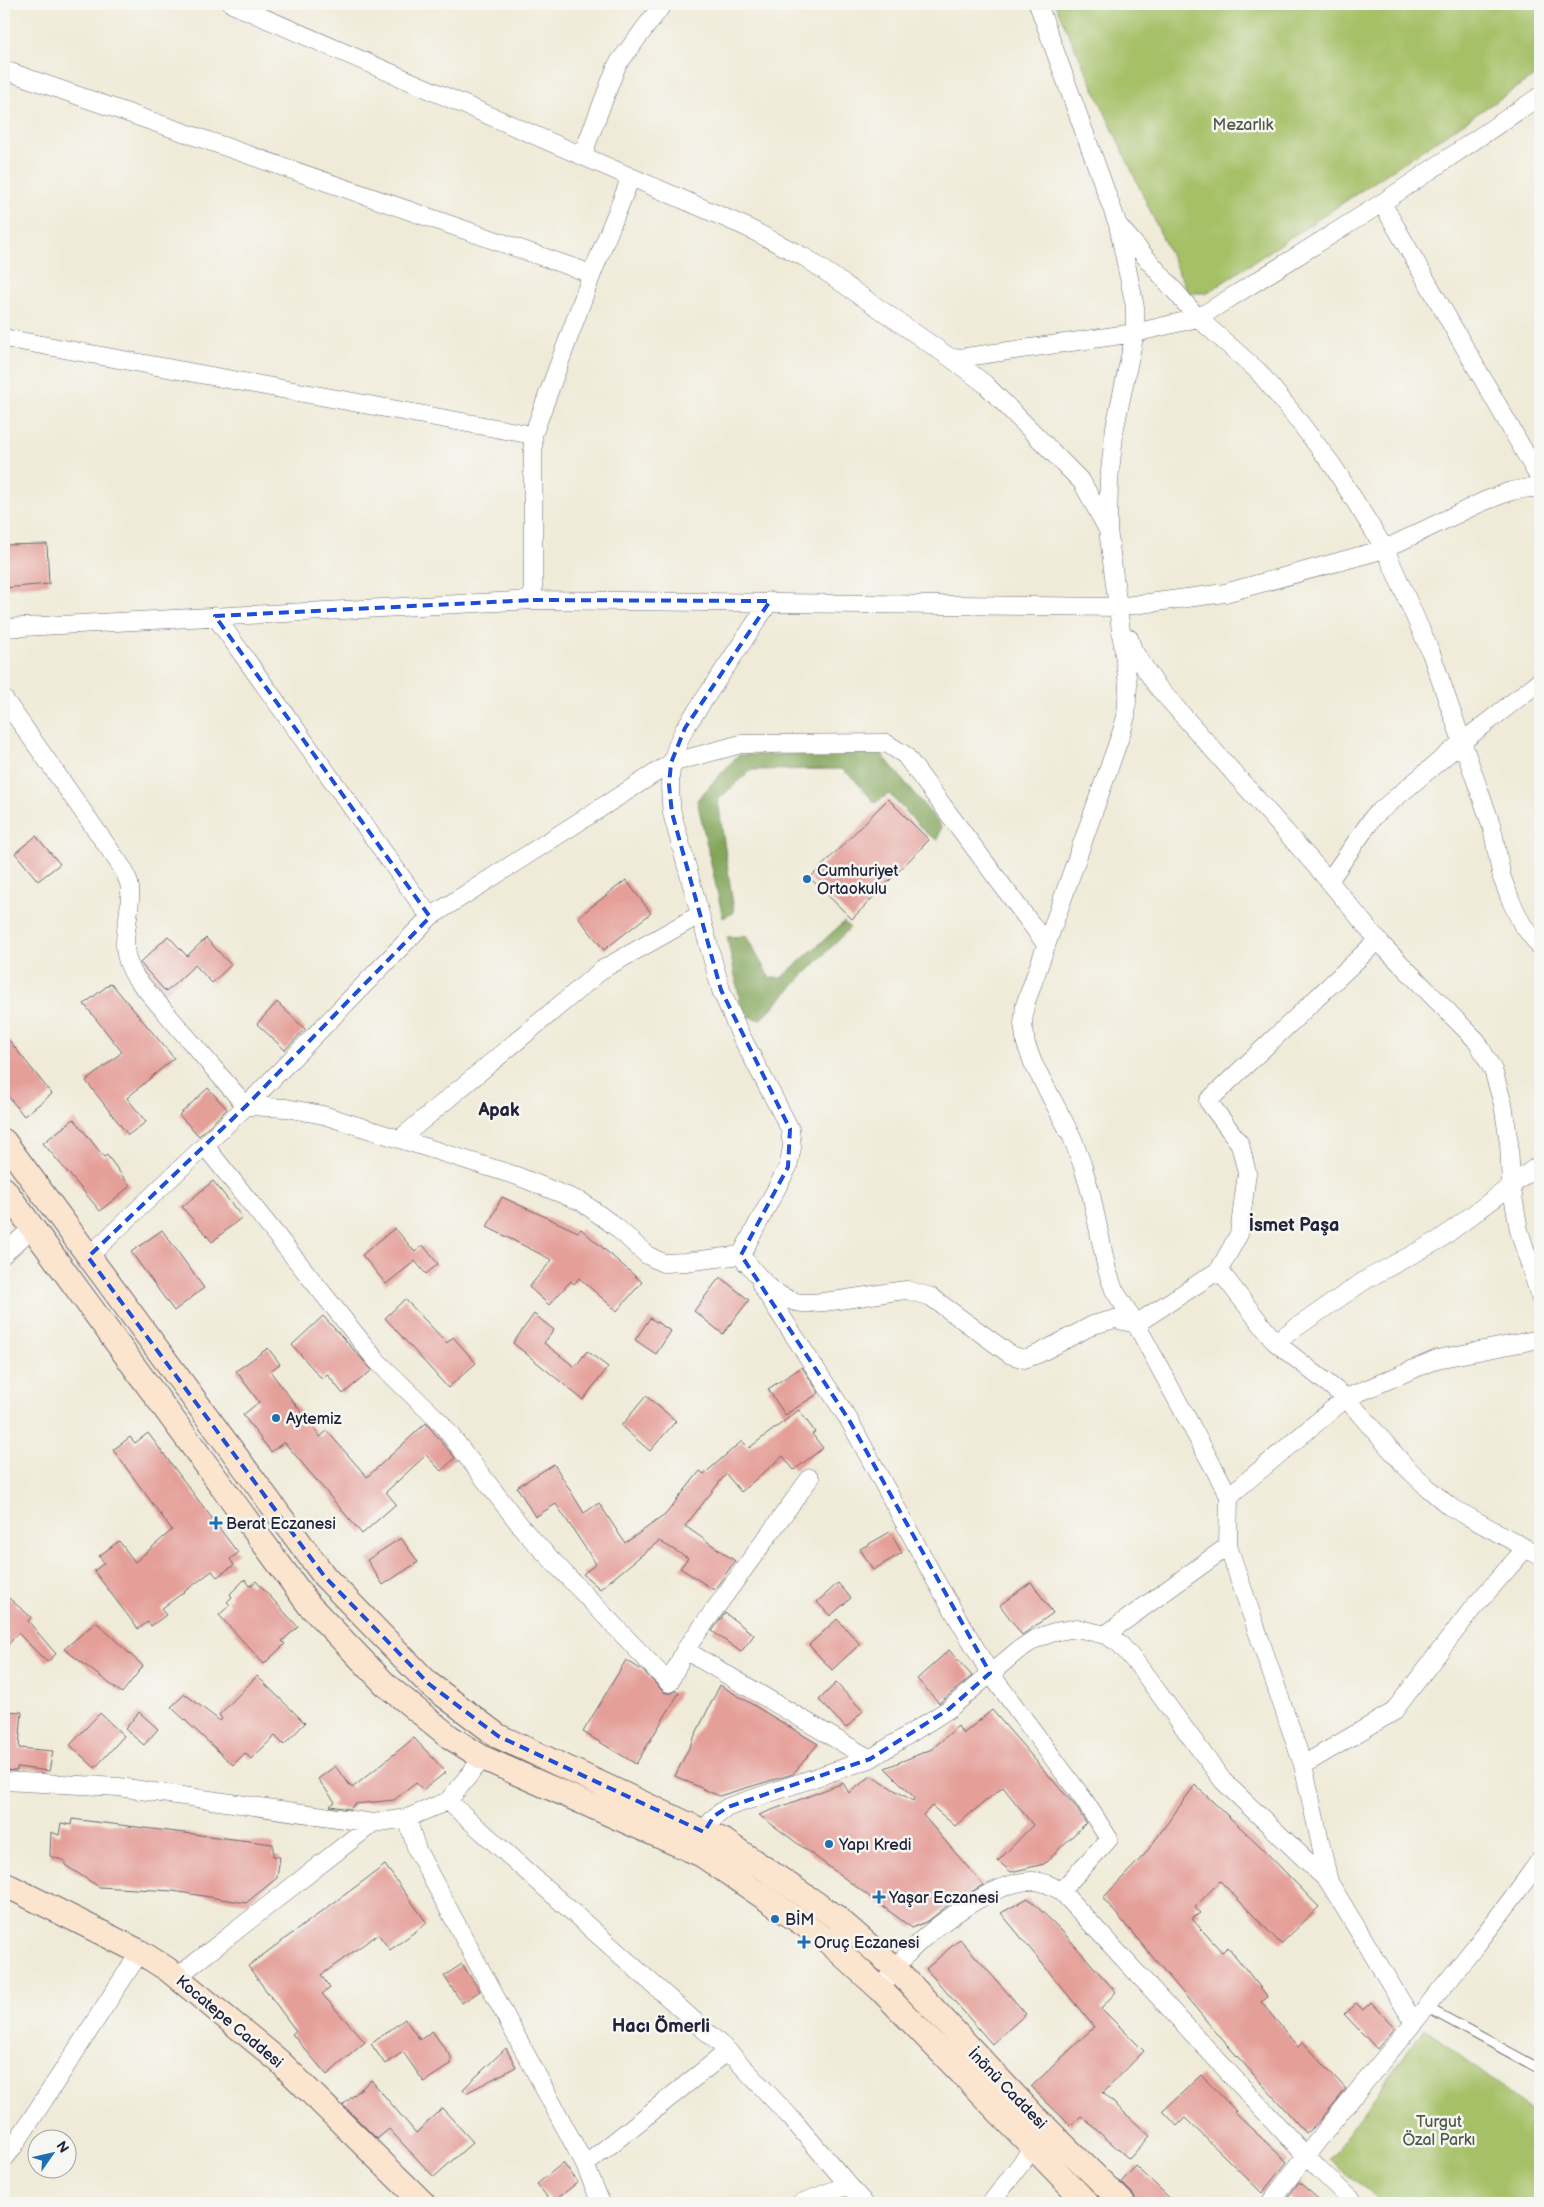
<svg xmlns="http://www.w3.org/2000/svg" width="1544" height="2207" viewBox="0 0 1544 2207" font-family="'Balsamiq Sans',sans-serif">
  <rect width="100%" height="100%" fill="#f6f6f2"/>
  <filter id="ink" filterUnits="userSpaceOnUse"><feTurbulence type="fractalNoise" baseFrequency=".02" numOctaves="2"/><feDisplacementMap in="SourceGraphic" scale="10" xChannelSelector="R" yChannelSelector="G"/><feConvolveMatrix kernelMatrix="1 2 1 2 8 2 1 2 1" color-interpolation-filters="sRGB"/></filter>
  <filter id="wash" filterUnits="userSpaceOnUse"><feTurbulence type="fractalNoise" baseFrequency=".0096" numOctaves="4" result="noise"/><feDisplacementMap in="SourceGraphic" scale="20" xChannelSelector="R" yChannelSelector="G"/><feGaussianBlur stdDeviation="1.12" result="paint"/><feColorMatrix in="noise" values="0 0 0 0 0 0 0 0 0 0 0 0 0 0 0 0 0 1.4 0 .05"/><feComposite in="paint" operator="in"/></filter>
  <g filter="url(#wash)">
    <rect width="100%" height="100%" fill="#f0ebd8"/>
    <path fill="#a5c066" stroke="#647150" d="M1055,4H1540V72L1207,293H1188Z
      M1424,2028L1540,2117V2203H1383L1329,2160Z"/>
    <path fill="#84a65b" stroke="#53644b" d="M881,753L941,826L938,840L926,833L889,794L875,803L854,779L842,769L751,770L718,800L734,912L723,918L697,800L738,755Z
      M844,922L850,928L760,1020L743,1015L727,937L746,936L770,978H781Z"/>
    <g id="blocks">
      <path fill="#e59f99" d="M47,544L49,584L4,588V545Z
        M888,799L929,840L852,919L810,878Z
        M36,836L60,864L38,881L15,853Z
        M626,880L651,913L604,950L578,917Z
        M168,936L187,956L206,938L231,965L212,983L195,965L166,992L140,963Z
        M111,983L174,1058L127,1098L146,1122L128,1135L86,1081L122,1052L84,1004Z
        M277,1002L305,1029L285,1050L257,1024Z
        M4,1034L52,1094L24,1116L4,1091Z
        M208,1088L227,1109L199,1136L179,1115Z
        M74,1119L104,1157L107,1155L130,1186L100,1211L43,1143Z
        M213,1181L242,1217L212,1242L182,1207Z
        M502,1197L578,1232L581,1229L642,1282L617,1311L579,1278L574,1284L571,1281L549,1305L529,1287L552,1260L487,1227Z
        M395,1228L415,1252L423,1245L438,1264L426,1274L415,1261L386,1284L362,1255Z
        M162,1230L204,1288L174,1311L131,1252Z
        M720,1277L749,1300L723,1334L694,1311Z
        M405,1299L447,1343L453,1337L476,1363L448,1388L385,1318Z
        M534,1314L554,1330L544,1343L575,1367L587,1351L608,1367L583,1400L513,1343Z
        M323,1316L372,1370L343,1394L327,1374L322,1379L292,1345Z
        M650,1318L671,1331L656,1354L635,1340Z
        M268,1348L280,1364L270,1371L320,1437L327,1431L367,1477L426,1423L455,1458L441,1471L426,1455L386,1492L396,1504L362,1534L284,1442L271,1452L243,1415L259,1402L236,1371Z
        M802,1367L819,1393L785,1415L768,1389Z
        M646,1396L676,1421L650,1451L621,1426Z
        M799,1410L815,1432L812,1434L823,1448L794,1470L783,1456L741,1492L726,1474L685,1526L735,1561L714,1590L680,1568L688,1558L659,1541L600,1589L583,1574L596,1564L556,1504L535,1517L517,1487L554,1464L584,1513L599,1503L625,1543L665,1515L700,1471L704,1474L742,1441L749,1448Z
        M148,1433L238,1553L230,1559L234,1565L217,1577L212,1571L161,1609L166,1615L151,1626L148,1622L138,1629L94,1571L104,1563L99,1556L119,1541L135,1562L172,1530L113,1450L130,1437L135,1443Z
        M890,1532L902,1553L873,1570L860,1549Z
        M401,1538L418,1562L383,1585L367,1560Z
        M245,1579L250,1586L256,1581L298,1627L282,1641L285,1644L264,1664L219,1615L230,1605L227,1602L232,1597L230,1594Z
        M1031,1582L1053,1613L1022,1635L1000,1605Z
        M838,1583L851,1598L830,1616L817,1602Z
        M4,1594L31,1617L28,1621L56,1654L47,1662L18,1633L4,1650Z
        M725,1613L754,1635L741,1652L712,1631Z
        M837,1619L860,1644L832,1670L809,1645Z
        M96,1622L143,1666L122,1693L64,1649Z
        M949,1650L972,1676L939,1703L917,1679Z
        M626,1660L642,1670L665,1693H671L676,1691L679,1693L636,1764L583,1732Z
        M257,1676L305,1723L284,1745L275,1736L251,1759L245,1753L233,1765L171,1707L185,1694L220,1721L222,1719L219,1715Z
        M836,1683L863,1711L846,1728L819,1700Z
        M720,1685L818,1744L793,1774L719,1796L675,1776Z
        M992,1710L1076,1807L1086,1823L1044,1864L1011,1872L998,1861L1033,1825L1003,1787L955,1826L932,1806L923,1815L983,1885L947,1906L928,1921L912,1928L759,1815L843,1783L849,1793L871,1776L913,1801L915,1798L885,1768L932,1749L958,1726L963,1734Z
        M4,1711L22,1712L19,1748L53,1751L49,1771L17,1767V1771L4,1770Z
        M139,1712L158,1729L144,1745L125,1729Z
        M100,1713L124,1736L95,1768L70,1745Z
        M414,1738L446,1772L423,1790L416,1783L394,1800L355,1804L350,1809L330,1806L335,1802L318,1779L335,1766L352,1788Z
        M1195,1785L1258,1844L1319,1907L1281,1944L1220,1881L1195,1907L1200,1913L1192,1919L1222,1952L1228,1947L1268,1997L1261,2002L1298,2047L1303,2042L1346,2089L1319,2122L1306,2133L1220,2037L1103,1898L1145,1854Z
        M72,1819L273,1844V1856L280,1857L277,1878L246,1903L173,1891L99,1887L65,1865V1861L50,1856L51,1832L59,1835L61,1823L71,1825Z
        M385,1865L427,1923L390,1950L378,1934L321,1975L330,1988L322,1994L365,2042L327,2075L292,2034L296,2031L248,1966Z
        M1028,1898L1061,1930L1116,1992L1101,2008L1144,2051L1103,2093L1150,2136L1129,2159L1081,2116L1071,2126L1031,2087L1094,2027L1001,1913Z
        M960,1939L1026,2014L992,2044L926,1969Z
        M462,1964L480,1991L462,2003L444,1976Z
        M1371,2002L1395,2028L1377,2049L1344,2014L1356,2003L1363,2010Z
        M405,2019L420,2040L432,2031L451,2057V2064L424,2082L403,2052L385,2064L371,2044Z
        M506,2048L516,2067L466,2093L463,2089Z
        M1201,2075L1236,2111L1234,2112L1287,2162L1262,2193L1185,2118L1177,2126L1163,2111Z
        M371,2080L416,2133L442,2108L473,2142L434,2177L389,2129L377,2139L343,2105Z
        M563,2163L578,2182L552,2203L537,2184Z
        M1136,2166L1175,2203H1138L1133,2194L1121,2182Z
        M1299,2182L1323,2203H1295L1288,2197Z"/>
    </g>
  </g>
  <g filter="url(#ink)">
    <use href="#blocks" fill-opacity="0" stroke="#6a6872" stroke-width="1"/>
    <g fill="none" stroke-linecap="round" stroke-linejoin="round">
      <g stroke="#6a6872" stroke-width="11">
        <path id="lane" d="M1426,2007L1540,2069"/>
      </g>
      <g stroke="#6a6872" stroke-width="19">
        <path id="street" d="M232,4L744,226L806,258L952,359L985,384L1082,482L1108,530L1128,685L1126,716L1122,731L1025,1005L1023,1024L1026,1044L1033,1063L1072,1137L1082,1164L1091,1194L1107,1270L1114,1290L1136,1324L1229,1496L1228,1546L1303,1765L1329,1882L1413,2021
          M1038,4L1118,225L1135,307V333L1115,427L1109,480L1108,530
          M4,70L592,274
          M582,156L617,65L663,4
          M1382,203L1540,479
          M1118,225L1198,318L1258,371L1294,415L1333,466L1385,549L1431,653L1492,827L1502,878L1511,901L1522,924L1540,947
          M4,338L533,435
          M952,359L1135,333L1198,318L1382,203L1540,96
          M533,600V435L592,274L631,177
          M215,616L430,917
          M4,628L533,600L1118,607L1225,593L1385,549L1482,502L1511,491L1529,488L1540,489
          M1129,638L1133,650L1156,685L1329,881L1382,945L1477,1041L1493,1070L1503,1104L1509,1143L1511,1185L1519,1230L1540,1297
          M4,699L124,870C126,876 130,883 130,889C132,924 114,944 136,978L246,1106L286,1108L323,1115L517,1176L582,1202L616,1227L647,1255L663,1263L685,1262L741,1255C756,1274 771,1295 796,1302C816,1307 882,1292 907,1290L931,1297L1011,1355L1024,1359L1038,1354L1093,1325L1115,1319L1136,1324L1219,1270L1239,1234L1247,1173L1240,1144L1208,1101L1378,940
          M1329,881L1374,816L1462,742L1540,681
          M401,1138L603,969L699,915
          M205,1146L376,1360L441,1423L527,1534L669,1683L685,1650L870,1759
          M4,1254L32,1228
          M88,1257L246,1106L430,917L671,763L741,744L886,743L905,755L1046,944
          M746,1263L741,1255L788,1167L792,1147L790,1129L740,1034L721,990L672,813C668,779 669,759 685,728L770,601
          M1219,1270L1275,1342L1346,1398L1404,1465L1429,1489L1449,1506L1540,1556
          M761,1285L849,1420L937,1583L990,1673L1084,1800L1109,1839L1061,1891
          M1275,1342L1367,1279L1439,1240L1540,1164
          M1229,1496L1346,1398L1437,1359L1540,1339
          M1105,1635L1228,1546
          M685,1650L810,1478
          M1303,1765L1393,1712L1472,1609L1526,1548
          M4,1781L119,1787L373,1823L407,1818L448,1801L483,1758
          M448,1801L728,2051L791,2118L864,2203
          M407,1818L417,1850L585,2165L601,2203
          M703,1844C704,1826 713,1817 728,1807L870,1759L949,1709L1017,1651L1035,1639L1054,1632L1077,1628L1105,1635L1119,1643L1138,1665L1223,1781L1329,1882
          M177,1977L373,1823
          M880,1989C891,1975 901,1959 914,1947C939,1922 997,1881 1032,1881C1043,1881 1052,1886 1061,1891L1305,2155L1354,2203
          M4,2159L12,2149L140,1952
          M585,2165L728,2051
          M801,2203L848,2185
          M991,2203L1033,2148
          M1270,2203C1356,2086 1456,1979 1540,1860"/>
      </g>
      <g stroke="#6a6872" stroke-width="26">
        <path id="secondary" d="M4,1141L325,1577L429,1684L498,1736L724,1841L836,1917L896,1969L1032,2114L1123,2203
          M4,1189L309,1605L386,1685L450,1737L483,1758L702,1855L825,1939L880,1989L1087,2203
          M4,1884L140,1952L167,1969L279,2061L423,2203"/>
      </g>
      <use href="#lane" stroke="#fff" stroke-width="9"/>
      <use href="#street" stroke="#fff" stroke-width="18"/>
      <use href="#secondary" stroke="#fbe5cf" stroke-width="24"/>
    </g>
  </g>
  <path fill="none" stroke="#1d4ed8" stroke-width="4" stroke-dasharray="10 6" stroke-linejoin="round" d="M533,600L770,601L685,728L671,763L669,785L672,813L721,990L790,1129L788,1167L741,1255L849,1420L990,1673L949,1709L870,1759L728,1807L714,1816L704,1832L498,1736L429,1684L325,1577L88,1257L246,1106L430,917L215,616Z"/>
  <g fill="#1f6fb2" stroke="#f6f6f2" stroke-width="2">
    <circle cx="807" cy="879" r="5"/>
    <circle cx="276" cy="1418" r="5"/>
    <path d="M213.5 1515.5h5v5h5v5h-5v5h-5v-5h-5v-5h5z"/>
    <circle cx="829" cy="1844" r="5"/>
    <path d="M876.5 1889.5h5v5h5v5h-5v5h-5v-5h-5v-5h5z"/>
    <circle cx="775" cy="1919" r="5"/>
    <path d="M801.5 1934.5h5v5h5v5h-5v5h-5v-5h-5v-5h5z"/>
  </g>
  <g text-anchor="middle" stroke-width="5" stroke-linejoin="round" paint-order="stroke">
    <g font-size="16" fill="#50594a" stroke="#f6f6f2">
      <text x="1243" y="130">Mezarlık</text>
      <text x="1439" y="2127">Turgut<tspan x="1439" dy="18">Özal Parkı</tspan></text>
    </g>
    <g font-size="16" fill="#22223b" stroke="#f6f6f2" text-anchor="start">
      <text x="817" y="876">Cumhuriyet<tspan x="817" dy="18">Ortaokulu</tspan></text>
      <text x="286" y="1424">Aytemiz</text>
      <text x="226" y="1529">Berat Eczanesi</text>
      <text x="839" y="1850">Yapı Kredi</text>
      <text x="889" y="1903">Yaşar Eczanesi</text>
      <text x="785" y="1925">BİM</text>
      <text x="814" y="1948">Oruç Eczanesi</text>
    </g>
    <g font-size="16" fill="#22223b" stroke="#f6f6f2">
      <text transform="translate(230 2021) rotate(40)" y="6">Kocatepe Caddesi</text>
      <text transform="translate(1008 2088) rotate(46)" y="6">İnönü Caddesi</text>
    </g>
    <g font-size="18" font-weight="bold" fill="#22223b" stroke="#f6f6f2">
      <text x="499" y="1116">Apak</text>
      <text x="1294" y="1231">İsmet Paşa</text>
      <text x="661" y="2032">Hacı Ömerli</text>
    </g>
  </g>
  <rect width="1544" height="2207" fill="none" stroke="#f6f6f2" stroke-width="20"/>
  <g transform="translate(52 2154) rotate(56)"><circle r="24" fill="#f6f6f2" stroke="#a1a1a9"/>
  <path d="M0-4L9 19L0 12L-9 19Z" fill="#1f6fb2"/>
  <text y="-8" font-size="14" font-weight="bold" text-anchor="middle" fill="#22223b">N</text>
  </g>
</svg>
